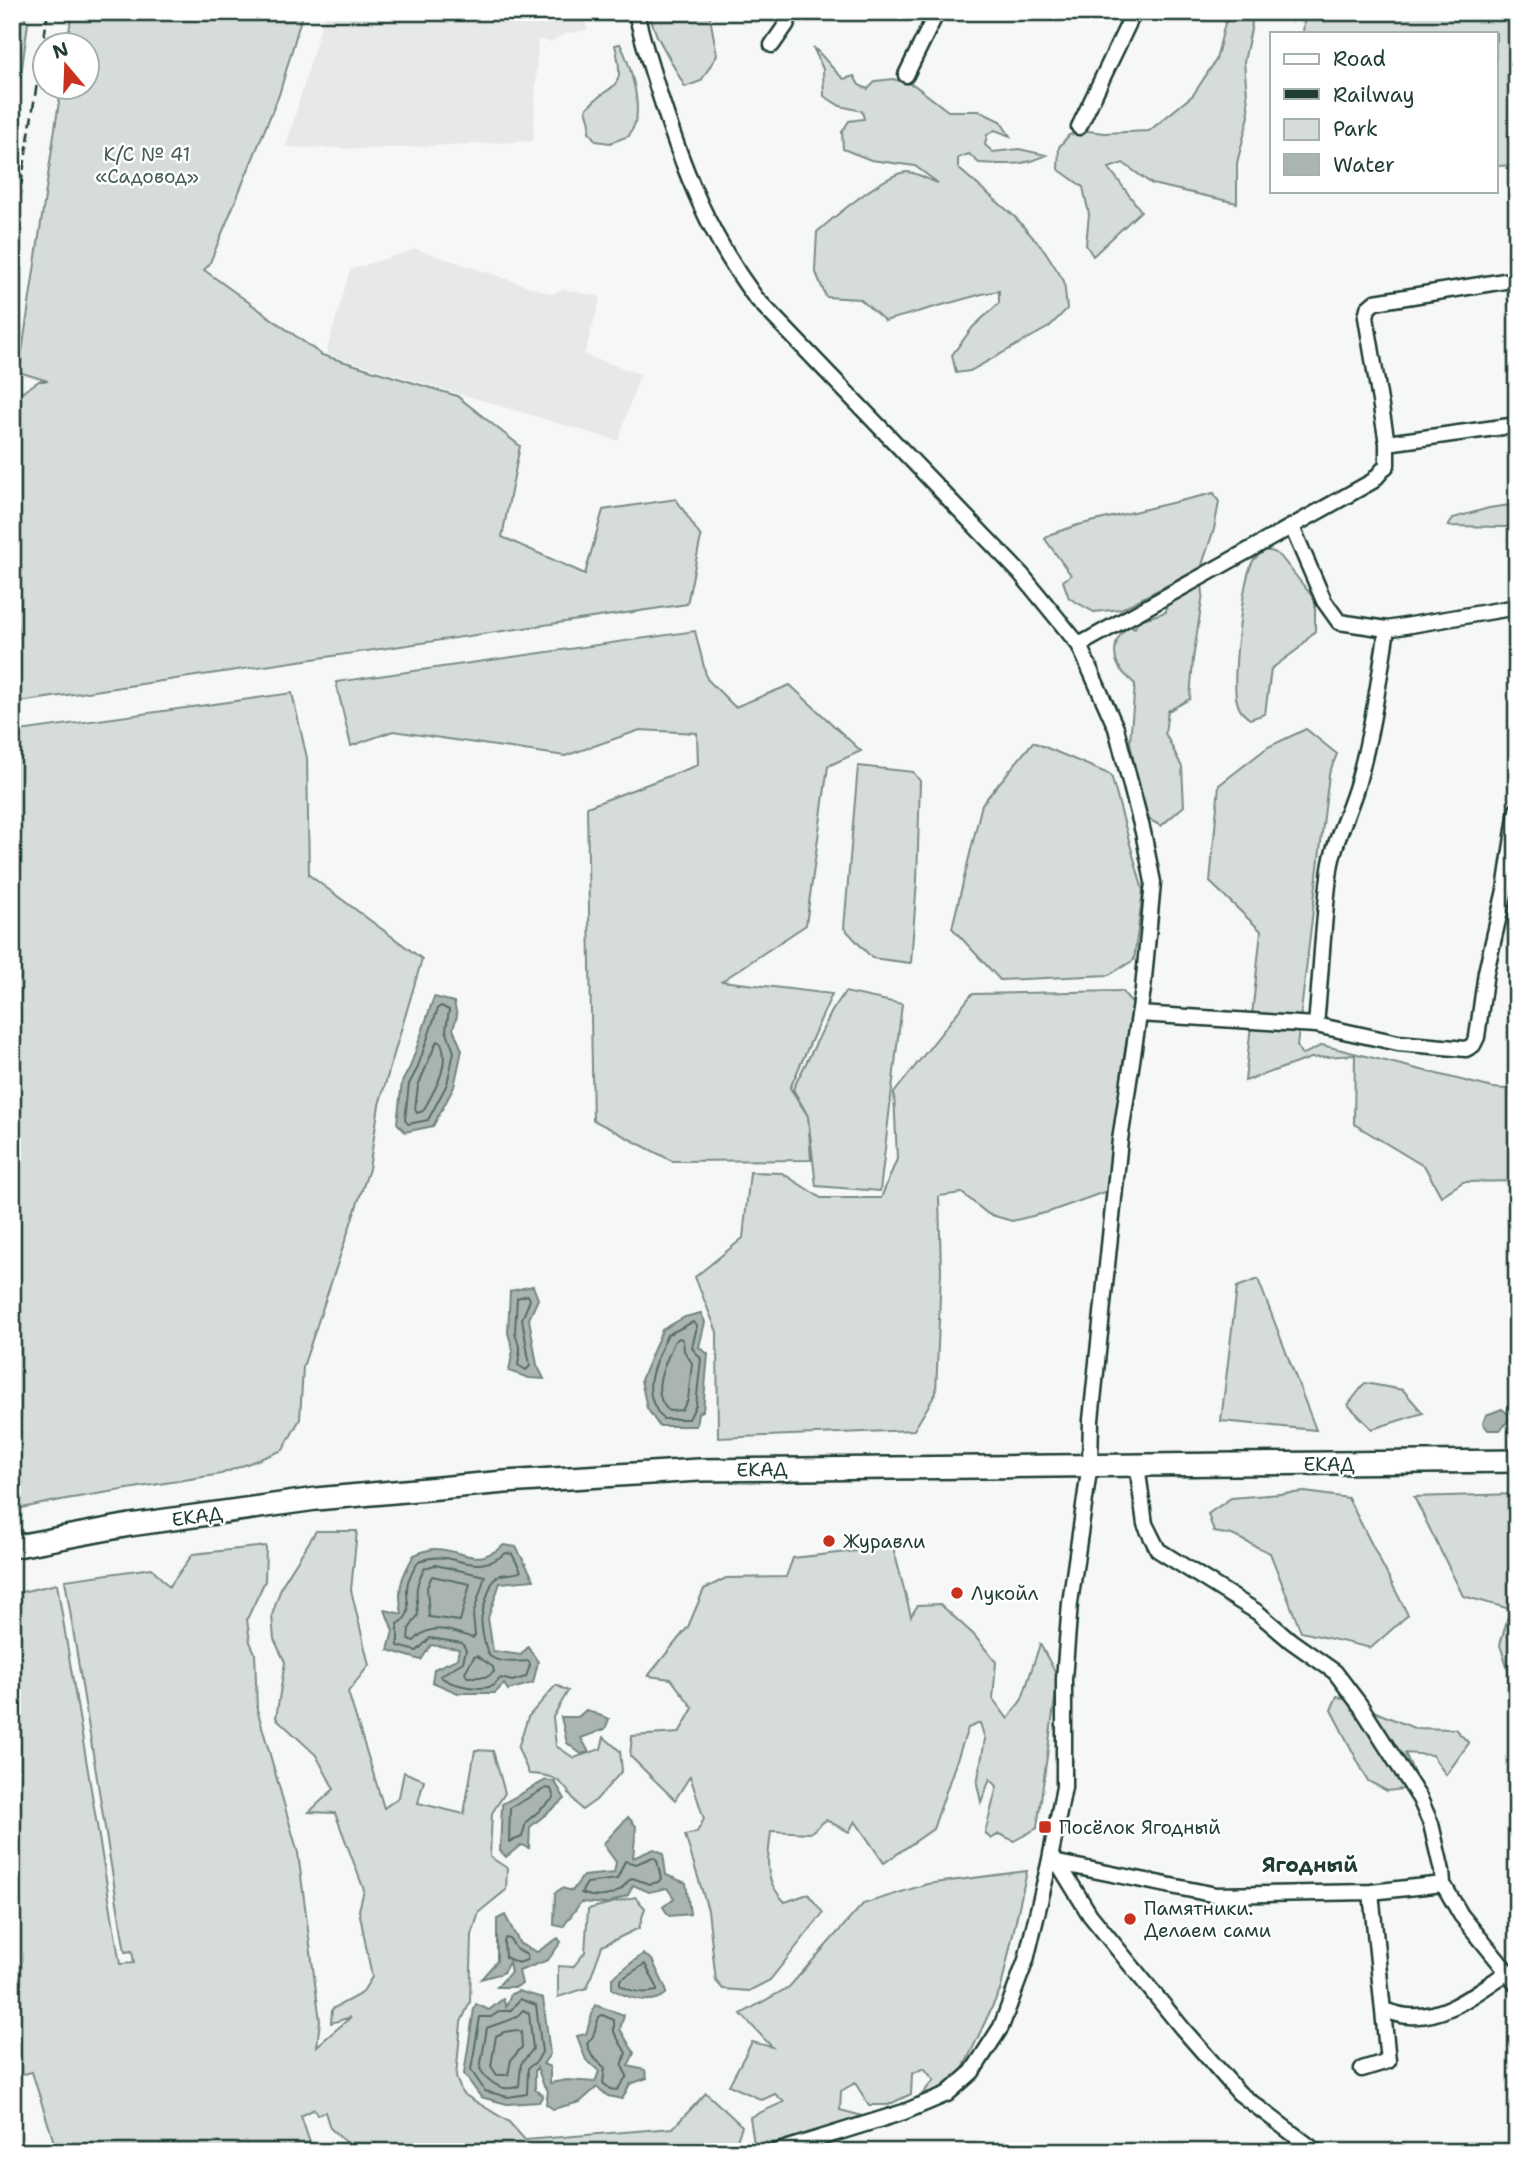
<svg xmlns="http://www.w3.org/2000/svg" width="1529" height="2164" viewBox="0 0 1529 2164" font-family="'Shantell Sans',sans-serif">
  <rect width="100%" height="100%" fill="#f6f7f7"/>
  <filter id="ink" filterUnits="userSpaceOnUse"><feTurbulence type="fractalNoise" baseFrequency=".0143" numOctaves="2"/><feDisplacementMap in="SourceGraphic" scale="14" xChannelSelector="R" yChannelSelector="G"/><feConvolveMatrix kernelMatrix="1 2 1 2 8 2 1 2 1" color-interpolation-filters="sRGB"/></filter>
  <g filter="url(#ink)">
    <path fill="#e6e9e8" d="M325,12H584L587,30L564,34L551,42L538,39L533,141L367,149L286,147Z
      M416,249L552,294L563,289L601,297L584,355L640,374L618,441L326,354L350,270Z"/>
    <path fill="#d6dcdb" stroke="#7a8c88" stroke-width="2" d="M12,12H21L28,23L12,142Z
      M72,12H303L279,95L209,265L204,270L322,355L457,396L520,446L502,537L585,574L603,510L676,499L701,537L687,604L12,703V399L39,381H48L19,372L61,88H88V46L67,45Z
      M648,12H709L717,55L701,81L685,87L657,36Z
      M1236,12H1249L1252,24L1244,62L1249,116L1237,163V203L1152,184L1123,163L1109,168L1141,211L1093,256L1086,245L1089,214L1083,187L1058,169L1059,147L1069,135L1088,131L1104,133L1149,131L1193,95L1216,60L1225,23Z
      M1305,12H1517V165L1496,166V33H1303Z
      M620,44C630,63 640,99 636,120C635,125 631,131 629,136L610,143L596,141L589,132L590,123L586,109C612,80 627,94 615,45Z
      M813,47C825,57 832,70 844,79L854,76L859,85L868,89L876,81L893,79L914,85L948,111H979L1000,121L1010,136L995,130L987,135L985,145L993,152L1019,149L1046,155C1022,167 1005,164 979,163L969,154L958,158V168L1015,217L1045,251L1064,281L1067,309L1049,327L970,371L956,373L952,355L973,327L999,303V291L982,294L885,321L860,299L826,297L815,270L817,232C833,218 887,172 907,172C917,172 929,181 938,183L915,166L871,160L843,149L842,132L849,121L864,119L862,111L840,106L824,96L823,69Z
      M1214,493L1219,502L1214,529L1201,568L1121,609L1094,612L1069,598L1063,581L1071,575L1045,539L1051,534L1078,525Z
      M1517,504V525L1505,527L1448,526L1453,518L1489,508Z
      M1265,550L1274,552L1281,557L1315,600V631L1298,649L1271,669L1265,714L1250,719C1241,713 1238,708 1236,697C1233,674 1242,580 1253,561C1255,557 1262,553 1265,550Z
      M1202,584L1203,594L1193,659L1190,699L1168,711L1165,733L1182,767L1184,806L1161,826L1150,820L1140,795L1130,742L1135,684C1130,679 1122,673 1119,667C1111,652 1116,634 1130,626L1135,628L1137,621L1166,612L1167,600Z
      M695,631L707,679L735,707L790,685L861,751L828,766L806,925L722,981L832,994L790,1088L808,1116L793,1089L832,1011L845,992L902,1004L880,1191L816,1186L808,1116L811,1160L672,1161L593,1120L587,807L698,765L697,733L640,730L565,756L393,731L351,746L336,682Z
      M292,693L307,758L309,875L422,959L379,1105L369,1169L303,1367L300,1419L283,1450L221,1474L66,1499L12,1510V732Z
      M1306,729L1337,754L1329,774L1297,1046L1302,1055L1322,1045L1493,1088L1517,1090V1181L1463,1182L1441,1196L1425,1167L1354,1124L1355,1055L1311,1058L1245,1081L1261,931L1210,882L1219,785L1268,747Z
      M1033,742L1111,775L1143,891L1134,960L1109,975L1000,980L952,928L982,804Z
      M858,766L913,772L920,781L917,880L911,963L872,958L844,928Z
      M1122,991L1133,1004L1107,1191L1049,1212L1012,1221L988,1214L962,1193L939,1196L941,1271L936,1393L914,1430L718,1438L717,1332L695,1277L743,1238L750,1172L782,1173L821,1198H881L897,1159L894,1093L972,994Z
      M1258,1279L1316,1430L1221,1421L1237,1287Z
      M1365,1383L1403,1390L1423,1413L1372,1429L1348,1405Z
      M1305,1492L1348,1498L1408,1615L1371,1648L1301,1632L1270,1553L1232,1535L1214,1532L1208,1514L1231,1498Z
      M1517,1494V1683L1513,1685L1500,1645L1510,1609L1463,1596L1414,1497Z
      M316,1531H357L351,1590L369,1665L348,1692L384,1808L399,1797L404,1772L424,1780L418,1803L464,1814L475,1750L493,1751L505,1793L492,1813L490,1857L507,1868L506,1890L479,1912L472,1935L470,2002L461,2022L456,2077L462,2093L509,2122L525,2140L673,2128L706,2093L742,2126L733,2152H356L330,2128L325,2112L317,2115L314,2109L301,2116L313,2152H57L32,2072L12,2077V1594L57,1584L120,1964L134,1963L132,1951L125,1952L65,1580L152,1568L169,1587L193,1554L266,1546L265,1581L247,1619L250,1642L255,1653L257,1709L298,1853L320,2021L317,2046L351,2017L331,2023L332,2009L362,1993L372,1977L359,1910L364,1890L335,1813L309,1812L334,1789L316,1755L276,1718L285,1662L274,1639L272,1615L282,1585Z
      M893,1547L911,1616L918,1605L940,1604L974,1635L996,1662L993,1699L1008,1719L1022,1699L1040,1644L1058,1677L1037,1828L1014,1841L999,1834L991,1839L985,1833L997,1786L990,1779L981,1802L977,1784L985,1739L980,1723L968,1728L933,1829L884,1863L855,1821L849,1832L826,1820L810,1833L771,1831C768,1861 762,1879 785,1902L808,1894L823,1913L770,1980L749,1991L723,1989L716,1981L708,1910L685,1835L697,1832L704,1819L690,1776L675,1800L630,1756L632,1736L679,1733L693,1708L671,1679L648,1676L688,1627L704,1589L726,1578L786,1577L793,1558Z
      M556,1685L568,1691L553,1717L556,1746L574,1758L601,1749L604,1737L620,1751L622,1771L596,1800L582,1810C562,1786 565,1775 529,1774L518,1748L528,1717Z
      M1337,1696L1414,1728L1455,1729L1469,1743L1446,1775L1432,1755L1405,1753L1420,1787L1387,1791L1368,1781L1331,1710Z
      M1027,1871L1001,1988L962,2071L941,2090L923,2093L934,2080L924,2068L912,2074L911,2094L888,2105H869L855,2083L841,2091L840,2110L863,2116L755,2151L750,2117L784,2102L775,2094L762,2100L729,2085L752,2042L772,2047L741,2014L789,1987L863,1904L927,1884Z
      M635,1897L645,1908L639,1928L602,1946L587,1988L558,1997V1966L573,1967L585,1952L588,1909Z"/>
    <path fill="#aab5b1" stroke="#72857f" stroke-width="2" d="M434,997L454,1002L457,1016L453,1029L462,1050L454,1087L433,1126L405,1132L397,1123L402,1082L410,1067Z
      M533,1286L538,1299L529,1319L537,1365L544,1379L529,1378L509,1371L513,1350L508,1333L510,1291Z
      M701,1313L705,1322L699,1347L708,1354L703,1411L698,1413L696,1426H659L647,1408L641,1380L662,1330L685,1317Z
      M1502,1409L1511,1416L1501,1430H1488L1483,1423L1486,1415Z
      M504,1545L516,1547L534,1580L500,1583L488,1618L493,1651L521,1655L528,1647L538,1662L533,1683L508,1690L504,1684L495,1693H458L432,1682L434,1669L457,1659L459,1649L431,1645L421,1660L388,1650L393,1631L385,1610L402,1614C397,1588 401,1578 414,1555C421,1553 429,1548 436,1549C467,1551 475,1568 504,1545Z
      M586,1710L609,1719L605,1729L581,1738L589,1752L581,1754L567,1743L561,1717H578Z
      M546,1780L555,1782L565,1799L530,1827L529,1848L521,1845L506,1857L500,1851L502,1804Z
      M628,1817L636,1826L633,1858L654,1849L663,1853L666,1875L686,1883L690,1914L669,1916L663,1907L674,1898L667,1888L649,1892L633,1885L628,1895L607,1904L581,1902L563,1927L554,1925L555,1893L562,1888L572,1891L583,1876L614,1873L616,1862L603,1844Z
      M505,1915L520,1944L537,1952L558,1938L561,1942L548,1960L519,1971L522,1984L516,1987H497L511,1972L509,1962L503,1973L481,1979L497,1961V1919Z
      M643,1954L652,1960L666,1989V1994C650,2006 628,1998 612,1989V1978Z
      M518,1991L543,1998L550,2054L543,2064L550,2067V2083L567,2080L595,2082L599,2071L586,2060L577,2036L586,2034L595,2005L624,2015L620,2029L634,2053L628,2066L645,2070L647,2078L630,2084L622,2099L608,2096L597,2087L580,2102L553,2109L546,2104L548,2091L544,2086L537,2067L535,2071V2090L543,2095L539,2102L507,2104L481,2097L464,2074L474,2009L476,2004L489,2010L503,1999L506,2007L511,1994Z"/>
    <g fill="none" stroke-linecap="round" stroke-linejoin="round">
      <path stroke="#576d66" stroke-width="2" d="M441,1006L449,1010L446,1030L454,1052L447,1084L428,1120L408,1124L405,1120L409,1084L417,1069L438,1008Z
        M437,1041L441,1043C451,1065 434,1091 423,1111L417,1113L415,1109L418,1086Z
        M528,1295L530,1300L522,1319L530,1366L526,1370L518,1365L520,1350L515,1332L517,1298Z
        M693,1322L697,1326L692,1348L701,1359L696,1405L689,1419H663C638,1391 655,1364 667,1335Z
        M679,1338L683,1340L684,1351L692,1363L688,1400L682,1410L669,1411C648,1392 666,1363 674,1342Z
        M506,1553L512,1554L521,1571C514,1576 501,1572 495,1578C491,1582 483,1608 482,1615C480,1621 485,1654 491,1657C500,1663 519,1662 529,1661L530,1665L526,1677L512,1681L501,1678C498,1680 496,1684 492,1686C479,1691 449,1685 440,1676L463,1662L466,1650L462,1643L430,1638L417,1651L398,1646V1624C417,1612 403,1600 408,1582C410,1575 415,1567 419,1561C454,1547 470,1580 506,1553Z
        M435,1565L485,1576L473,1615L475,1635L473,1638C452,1631 430,1621 414,1641L408,1639L409,1629L418,1615C417,1594 413,1588 425,1568Z
        M432,1576L470,1584L460,1621L429,1617L427,1587Z
        M477,1656L493,1667L494,1672L487,1677H467L465,1672L474,1657Z
        M546,1788L551,1789L554,1798L526,1822L522,1837L509,1842L510,1808Z
        M653,1857L657,1860L661,1879L658,1882L650,1884L632,1878C626,1881 626,1886 620,1890C609,1898 593,1898 581,1893L587,1883L617,1879L625,1861L636,1864Z
        M506,1938L510,1939L516,1949L527,1955V1960L518,1963L505,1957L504,1941Z
        M645,1964L657,1987V1991C644,1994 631,1992 620,1985V1980Z
        M520,1999L536,2005L542,2052L537,2061L528,2068L527,2094L508,2097L485,2091L471,2070L480,2017H491L500,2011H510Z
        M523,2010L529,2013L533,2049L521,2064L519,2086C503,2093 489,2083 480,2069L487,2028C500,2022 514,2022 523,2010Z
        M602,2015L614,2020V2032L626,2053L622,2066L627,2076L617,2090L610,2089L603,2083L605,2068L592,2056L587,2044L593,2036L599,2017Z
        M517,2030L521,2032L522,2047L511,2060L508,2075H497L491,2066L496,2036L504,2032Z"/>
      <g stroke="#1f3d34" stroke-width="19">
        <path id="minor" d="M636,12C643,44 653,74 663,105C686,176 710,236 755,297L1021,574L1079,645L1116,728L1143,832L1153,882L1143,989L1120,1140L1091,1420L1090,1464L1070,1603L1064,1679V1787L1049,1864L1026,1960L1001,2027L972,2072L947,2094L904,2112L775,2152
          M772,45L786,25L792,12
          M906,75L937,12
          M1079,127L1134,12
          M1387,443L1517,425
          M1292,527L1324,601L1339,622L1387,629L1517,607
          M1079,645L1373,481L1387,465V443L1366,317L1368,308L1375,302L1517,279
          M1139,1014L1316,1025L1398,1043L1466,1049L1473,1045L1477,1037L1486,972L1505,890L1517,810
          M1316,1025C1321,973 1323,921 1330,869C1334,840 1350,811 1358,782C1372,732 1379,680 1387,629
          M1137,1465L1145,1524L1158,1550L1257,1612L1291,1641L1335,1672L1360,1705L1420,1799L1431,1824L1442,1871L1443,1884L1461,1915L1517,1984
          M1051,1857L1058,1863L1216,1895L1371,1892L1443,1884
          M1058,1863L1090,1915L1182,2028L1239,2093L1317,2152
          M1383,2010C1391,2012 1401,2016 1409,2016C1447,2019 1478,1991 1508,1972
          M1362,2069L1388,2061L1371,1892"/>
      </g>
      <g stroke="#1f3d34" stroke-width="26">
        <path id="highway" d="M12,1547L130,1525L316,1499L505,1482L699,1470L1517,1461"/>
      </g>
      <use href="#minor" stroke="#fff" stroke-width="14"/>
      <use href="#highway" stroke="#fff" stroke-width="21"/>
      <path stroke="#1f3d34" stroke-width="2.5" stroke-dasharray="10 5" stroke-linecap="butt" d="M12,244L48,12"/>
    </g>
  </g>
  <g fill="#c8321e" stroke="#fff" stroke-width="2.5">
    <circle cx="829" cy="1541" r="7"/>
    <circle cx="957" cy="1593" r="7"/>
    <rect x="1038" y="1820" width="14" height="14" rx="3.5"/>
    <circle cx="1130" cy="1919" r="7"/>
  </g>
  <g text-anchor="middle" stroke-width="5" stroke-linejoin="round" paint-order="stroke">
    <g font-size="19" fill="#445d55" stroke="#fff">
      <text x="147" y="161">К/С № 41<tspan x="147" dy="22">«Садовод»</tspan></text>
    </g>
    <g font-size="19" fill="#1f3d34" stroke="#fff">
      <text x="1329" y="1471">ЕКАД</text>
      <text transform="translate(762 1469) rotate(-1)" y="7">ЕКАД</text>
      <text transform="translate(197 1516) rotate(-8)" y="7">ЕКАД</text>
    </g>
    <g font-size="19" fill="#1f3d34" stroke="#fff" text-anchor="start">
      <text x="843" y="1548">Журавли</text>
      <text x="971" y="1600">Лукойл</text>
      <text x="1059" y="1834">Посёлок Ягодный</text>
      <text x="1144" y="1915">Памятники.<tspan x="1144" dy="22">Делаем сами</tspan></text>
    </g>
    <g font-size="21" font-weight="bold" fill="#1f3d34" stroke="#fff">
      <text x="1310" y="1872">Ягодный</text>
    </g>
  </g>
  <rect width="1529" height="2164" fill="none" stroke="#fff" stroke-width="42"/>
  <rect x="21" y="21" width="1487" height="2122" fill="none" stroke="#1f3d34" stroke-width="2.5" filter="url(#ink)"/>
  <rect x="1270" y="32" width="228" height="161" fill="#ffffff" stroke="#a5b1ae" stroke-width="2"/>
  <rect x="1284" y="54" width="35" height="10" fill="#ffffff" stroke="#a5b1ae" stroke-width="2"/>
  <text x="1333" y="66" font-size="21" fill="#1f3d34">Road</text>
  <rect x="1284" y="89" width="35" height="10" fill="#1f3d34" stroke="#a5b1ae" stroke-width="2"/>
  <text x="1333" y="102" font-size="21" fill="#1f3d34">Railway</text>
  <rect x="1284" y="119" width="35" height="21" fill="#d6dcdb" stroke="#a5b1ae" stroke-width="2"/>
  <text x="1333" y="136" font-size="21" fill="#1f3d34">Park</text>
  <rect x="1284" y="154" width="35" height="21" fill="#aab5b1" stroke="#a5b1ae" stroke-width="2"/>
  <text x="1333" y="172" font-size="21" fill="#1f3d34">Water</text>
  <g transform="translate(66 66) rotate(341)"><circle r="33" fill="#ffffff" stroke="#a5b1ae" stroke-width="2"/>
  <path d="M0-5L12 26L0 18L-12 26Z" fill="#c8321e"/>
  <text y="-10" font-size="19" font-weight="bold" text-anchor="middle" fill="#1f3d34">N</text>
  </g>
</svg>
